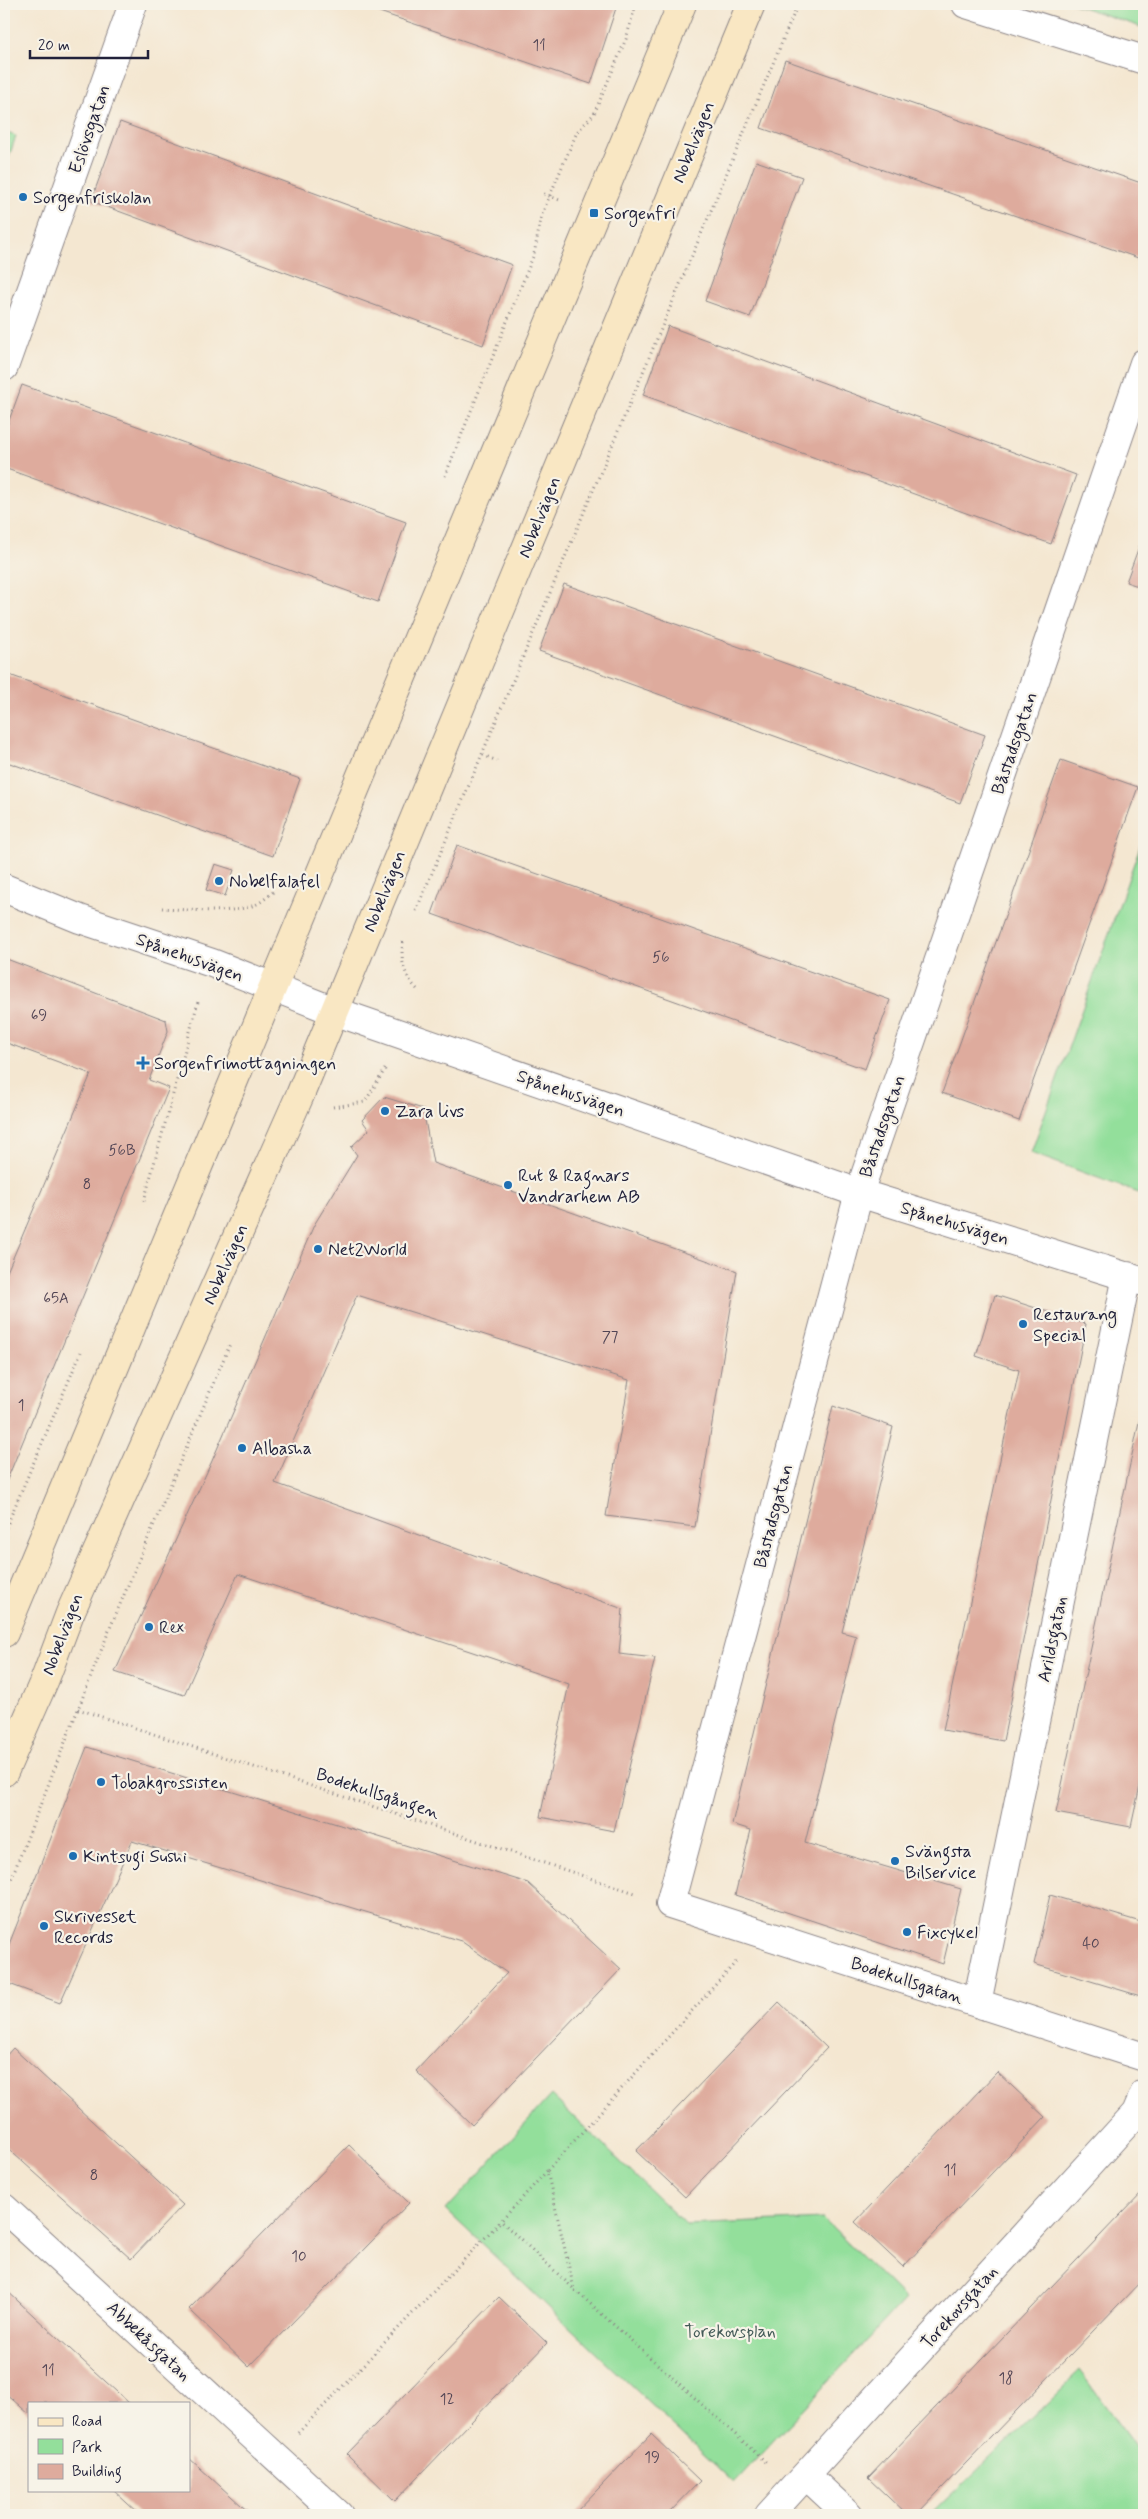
<svg xmlns="http://www.w3.org/2000/svg" width="1148" height="2519" viewBox="0 0 1148 2519" font-family="Mynerve,sans-serif">
  <rect width="100%" height="100%" fill="#f7f3e8"/>
  <filter id="ink" filterUnits="userSpaceOnUse"><feTurbulence type="fractalNoise" baseFrequency=".02" numOctaves="2"/><feDisplacementMap in="SourceGraphic" scale="10" xChannelSelector="R" yChannelSelector="G"/><feConvolveMatrix kernelMatrix="1 2 1 2 8 2 1 2 1" color-interpolation-filters="sRGB"/></filter>
  <filter id="wash" filterUnits="userSpaceOnUse"><feTurbulence type="fractalNoise" baseFrequency=".0096" numOctaves="4" result="noise"/><feDisplacementMap in="SourceGraphic" scale="20" xChannelSelector="R" yChannelSelector="G"/><feGaussianBlur stdDeviation="1.12" result="paint"/><feColorMatrix in="noise" values="0 0 0 0 0 0 0 0 0 0 0 0 0 0 0 0 0 1.4 0 .05"/><feComposite in="paint" operator="in"/></filter>
  <g filter="url(#wash)">
    <rect width="100%" height="100%" fill="#f4e7d1"/>
    <path fill="#93df9b" stroke="#5a806b" d="M1073,4H1144V28Z
      M4,132L16,136L4,171Z
      M1144,835V1195L1031,1153Z
      M551,2095L686,2225L823,2219L905,2299L734,2483L446,2210Z
      M1080,2371L1144,2459V2515H931Z"/>
    <g id="blocks">
      <path fill="#deab9d" d="M356,4H613L617,5L591,84Z
        M785,60L1144,184V260L761,128Z
        M120,122L512,265L483,345L91,201Z
        M756,161L802,177L750,317L705,301Z
        M668,326L1076,475L1051,544L643,395Z
        M22,385L406,522L378,602L4,468V434Z
        M1144,533V588L1126,582Z
        M564,584L985,735L960,803L539,651Z
        M4,673L300,779L273,856L4,761Z
        M1061,760L1138,787L1019,1121L942,1093Z
        M457,845L890,1000L865,1069L432,914Z
        M215,864L234,870L225,896L206,890Z
        M4,958L166,1020L168,1031L149,1080L169,1088L4,1487V1279L91,1074L4,1042Z
        M384,1097L423,1109L433,1163L737,1271L695,1527L606,1516L629,1380L357,1295L275,1483L623,1609L619,1654L655,1658L614,1831L540,1817L569,1684L238,1574L184,1695L115,1672L212,1461L314,1225L357,1155L351,1147L369,1130L362,1120Z
        M995,1295L1086,1324L1003,1741L943,1730L1019,1370L976,1356Z
        M1143,1403L1144,1767L1131,1827L1056,1813Z
        M833,1406L893,1427L842,1632L856,1636L805,1843L961,1889L943,1964L735,1895L751,1830L732,1824Z
        M87,1747L528,1883L621,1969L472,2125L416,2071L507,1973L461,1941L132,1841L60,2003L4,1982V1957Z
        M1050,1895L1144,1923V1997L1034,1964Z
        M779,2002L827,2048L685,2197L636,2151Z
        M13,2048L183,2205L131,2259L4,2145V2058Z
        M997,2072L1045,2117L903,2267L855,2222Z
        M349,2145L409,2203L249,2367L189,2309Z
        M1144,2190V2278L916,2515H907L868,2478Z
        M4,2288L34,2316L129,2403H29V2414L4,2392Z
        M499,2297L547,2343L395,2501L347,2454Z
        M651,2434L700,2481L667,2515H573Z
        M189,2458L252,2515H140L113,2490H189Z"/>
    </g>
  </g>
  <g filter="url(#ink)">
    <use href="#blocks" fill-opacity="0" stroke="#8b8486" stroke-width="1"/>
    <g fill="none" stroke-linecap="round" stroke-linejoin="round">
      <g stroke="#8b8486" stroke-width="30">
        <path id="minor" d="M966,4L1144,60
          M1144,363L859,1193L670,1904L1144,2057
          M4,367L133,4
          M4,888L80,919L212,963L334,1011L859,1193L1144,1282
          M977,2003L1127,1276
          M4,2208L339,2515
          M806,2475L849,2515
          M769,2515L1136,2113L1144,2094"/>
      </g>
      <g stroke="#8b8486" stroke-width="30">
        <path id="secondary" d="M4,1633L682,4
          M4,1772L45,1679L70,1613L300,1095L751,4"/>
      </g>
      <path stroke="#8b8486" stroke-width="3" stroke-dasharray="1 4" stroke-linecap="butt" d="M544,194L562,201
        M445,476L534,254L542,214L577,132L594,114L626,39L636,4
        M483,755L497,761
        M162,908C188,910 233,915 257,904C263,901 268,896 273,892
        M416,911L798,4
        M403,942C400,960 404,976 417,989
        M333,1107L365,1102L387,1066
        M144,1201L198,1002
        M4,1532L81,1352
        M78,1709L638,1894
        M4,1897L110,1628L230,1344
        M736,1962L547,2171L574,2289L768,2464
        M547,2171L501,2221L573,2288
        M298,2433L501,2221"/>
      <use href="#minor" stroke="#fff" stroke-width="28"/>
      <use href="#secondary" stroke="#f9e7c3" stroke-width="28"/>
    </g>
  </g>
  <g fill="#1f6fb2" stroke="#f7f3e8" stroke-width="2">
    <circle cx="23" cy="197" r="5"/>
    <rect x="589" y="208" width="10" height="10" rx="2.5"/>
    <circle cx="219" cy="881" r="5"/>
    <path d="M140.5 1055.5h5v5h5v5h-5v5h-5v-5h-5v-5h5z"/>
    <circle cx="385" cy="1111" r="5"/>
    <circle cx="508" cy="1185" r="5"/>
    <circle cx="318" cy="1249" r="5"/>
    <circle cx="1023" cy="1324" r="5"/>
    <circle cx="242" cy="1448" r="5"/>
    <circle cx="149" cy="1627" r="5"/>
    <circle cx="101" cy="1782" r="5"/>
    <circle cx="73" cy="1856" r="5"/>
    <circle cx="895" cy="1861" r="5"/>
    <circle cx="44" cy="1926" r="5"/>
    <circle cx="907" cy="1932" r="5"/>
  </g>
  <g text-anchor="middle" stroke-width="4.5" stroke-linejoin="round" paint-order="stroke">
    <g font-size="15" fill="#514454">
      <text x="539" y="50">11</text>
      <text x="661" y="962">56</text>
      <text x="39" y="1020">69</text>
      <text x="122" y="1155">56B</text>
      <text x="87" y="1189">8</text>
      <text x="56" y="1303">65A</text>
      <text x="610" y="1342">77</text>
      <text x="21" y="1410">1</text>
      <text x="1091" y="1948">40</text>
      <text x="950" y="2175">11</text>
      <text x="94" y="2180">8</text>
      <text x="299" y="2261">10</text>
      <text x="48" y="2375">11</text>
      <text x="1006" y="2383">18</text>
      <text x="447" y="2404">12</text>
      <text x="652" y="2462">19</text>
    </g>
    <g font-size="18" fill="#22223b" stroke="#f7f3e8">
      <text transform="translate(89 129) rotate(-71)" y="6">Eslövsgatan</text>
      <text transform="translate(693 142) rotate(-68)" y="6">Nobelvägen</text>
      <text transform="translate(539 517) rotate(-68)" y="6">Nobelvägen</text>
      <text transform="translate(1014 743) rotate(-71)" y="6">Båstadsgatan</text>
      <text transform="translate(384 891) rotate(-68)" y="6">Nobelvägen</text>
      <text transform="translate(190 957) rotate(20)" y="6">Spånehusvägen</text>
      <text transform="translate(571 1093) rotate(19)" y="6">Spånehusvägen</text>
      <text transform="translate(882 1126) rotate(-71)" y="6">Båstadsgatan</text>
      <text transform="translate(955 1223) rotate(17)" y="6">Spånehusvägen</text>
      <text transform="translate(225 1264) rotate(-66)" y="6">Nobelvägen</text>
      <text transform="translate(773 1516) rotate(-75)" y="6">Båstadsgatan</text>
      <text transform="translate(62 1634) rotate(-69)" y="6">Nobelvägen</text>
      <text transform="translate(1052 1639) rotate(-78)" y="6">Arildsgatan</text>
      <text transform="translate(378 1793) rotate(18)" y="6">Bodekullsgången</text>
      <text transform="translate(907 1980) rotate(18)" y="6">Bodekullsgatan</text>
      <text transform="translate(959 2307) rotate(-48)" y="6">Torekovsgatan</text>
      <text transform="translate(149 2341) rotate(43)" y="6">Abbekåsgatan</text>
    </g>
    <g font-size="18" fill="#22223b" stroke="#f7f3e8" text-anchor="start">
      <text x="33" y="203">Sorgenfriskolan</text>
      <text x="604" y="219">Sorgenfri</text>
      <text x="229" y="887">Nobelfalafel</text>
      <text x="154" y="1069">Sorgenfrimottagningen</text>
      <text x="395" y="1117">Zara livs</text>
      <text x="518" y="1181">Rut &amp; Ragnars<tspan x="518" dy="21">Vandrarhem AB</tspan></text>
      <text x="328" y="1255">Net2World</text>
      <text x="1033" y="1320">Restaurang<tspan x="1033" dy="21">Special</tspan></text>
      <text x="252" y="1454">Albasha</text>
      <text x="159" y="1633">Rex</text>
      <text x="111" y="1788">Tobakgrossisten</text>
      <text x="905" y="1857">Svängsta<tspan x="905" dy="21">Bilservice</tspan></text>
      <text x="83" y="1862">Kintsugi Sushi</text>
      <text x="54" y="1922">Skrivesset<tspan x="54" dy="21">Records</tspan></text>
      <text x="917" y="1938">Fixcykel</text>
    </g>
    <g font-size="18" fill="#445b58" stroke="#f7f3e8">
      <text x="730" y="2337">Torekovsplan</text>
    </g>
  </g>
  <rect width="1148" height="2519" fill="none" stroke="#f7f3e8" stroke-width="20"/>
  <rect x="28" y="2402" width="162" height="90" fill="#f7f3e8" stroke="#a29fa3"/>
  <rect x="38" y="2418" width="25" height="8" fill="#f9e7c3" stroke="#a29fa3"/>
  <text x="72" y="2426" font-size="15" fill="#22223b">Road</text>
  <rect x="38" y="2439" width="25" height="15" fill="#93df9b" stroke="#a29fa3"/>
  <text x="72" y="2452" font-size="15" fill="#22223b">Park</text>
  <rect x="38" y="2464" width="25" height="15" fill="#deab9d" stroke="#a29fa3"/>
  <text x="72" y="2476" font-size="15" fill="#22223b">Building</text>
  <path d="M30 50v8h118v-8" fill="none" stroke="#22223b" stroke-width="2.5"/>
  <text x="38" y="50" font-size="15" fill="#22223b" stroke="#f7f3e8" stroke-width="4" paint-order="stroke">20 m</text>
</svg>
